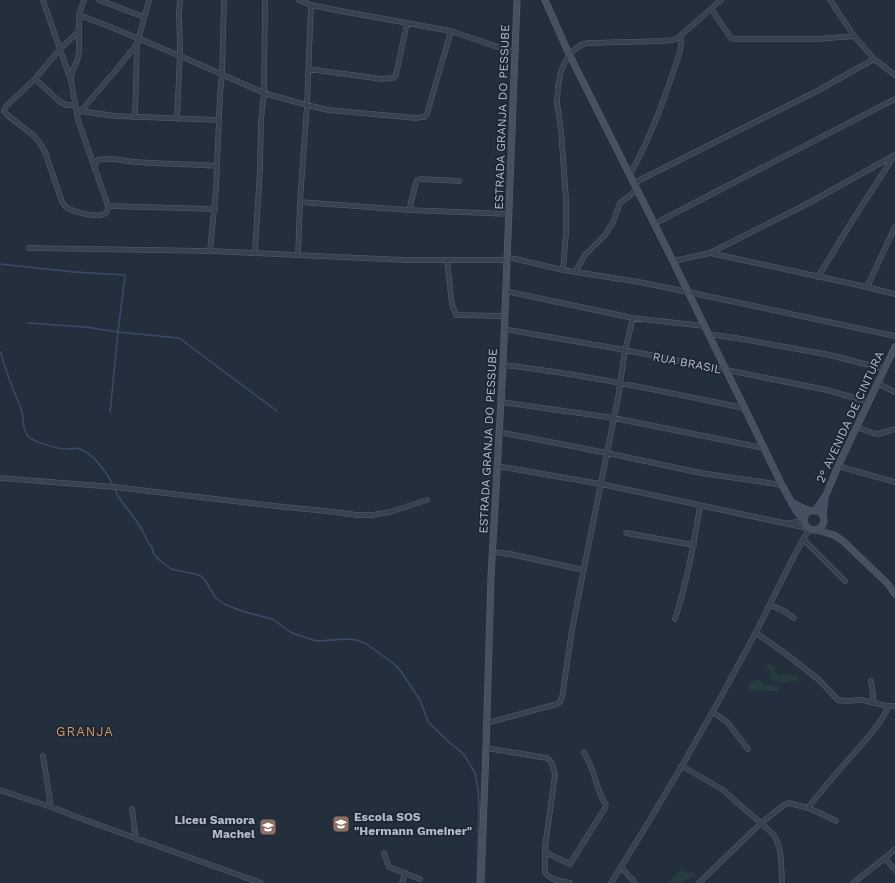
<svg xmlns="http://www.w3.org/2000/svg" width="895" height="883" viewBox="0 0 895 883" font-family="'Work Sans',sans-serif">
  <rect width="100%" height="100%" fill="#242f3e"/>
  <path fill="#263c3f" d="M768,664L774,667L775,673L780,675L787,674L798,677V681L793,680L783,683L771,678V671L765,667Z
    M760,680L765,685L778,687L779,691C769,691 759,690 748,690V686L751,681Z
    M683,868L688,874L692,872L696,875L679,883H668Z"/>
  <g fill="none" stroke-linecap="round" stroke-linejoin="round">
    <path stroke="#394c67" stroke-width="1.5" d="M0,264L75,272L125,275L118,332L110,413
      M28,323L85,327L118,332L179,338L277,411
      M0,351C4,363 7,375 12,386C15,395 20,404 22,412C24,420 22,430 28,436C33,442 61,450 68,449C73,449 76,447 80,449C93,453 107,473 113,485
      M115,488L117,495L135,519L142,530L149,544L152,547L153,553L158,559L171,569L195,574L201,576L205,580L215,597L220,601L226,605L245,612L272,619L292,633L310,639L317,641L348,639L356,640L365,643L394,664L400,670L420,700L426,716L429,723L450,743L459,750L465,756L475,773L478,788L479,808L477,883"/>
    <g stroke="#565f6c" stroke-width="5.5">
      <path id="street" d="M43,0L70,78
        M84,0L79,15V31L60,49L34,80L6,106L4,111L6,114L33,135L39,142L45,152L62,202C63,203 65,206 66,207C73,212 97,218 104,214C107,213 108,210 108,206L94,166L98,160C111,157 123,161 136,162C163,164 190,164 217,166
        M99,0L144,17
        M299,0L311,5L341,11L451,31L515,53
        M830,0L854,36L874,59L895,75
        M711,9L731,38L734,39H819L854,36
        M79,15C142,38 203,66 264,93L307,105L328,110L416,118L424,117L427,114L451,31
        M79,31V52L77,61L72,72L71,80L78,120L94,166
        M308,69L382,79L393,78L396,75L407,23
        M35,79L59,101L66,105H75
        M81,111L115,116L219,120
        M80,112L117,69L137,44
        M135,117L137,44L149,0
        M177,119L180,52L179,12L180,0
        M630,174C652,136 666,94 680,52L681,44V35
        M634,183L819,90L874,59
        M300,202L307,105L311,5
        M108,206L215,209
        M409,210L416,183L417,180L420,179L459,181
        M654,224L895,99
        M29,248L210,251L405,260H507
        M210,251L216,189L220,94L222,75L224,0
        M255,252L260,169L261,120L264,93L265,0
        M710,253L867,287L895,294
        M298,255L300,202L409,210L509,214
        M507,257L563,270L639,282L688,292L895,336
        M447,260L452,305L456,315L504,316
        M673,261L710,253L805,205L895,155
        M563,270L566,233V199L561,130L557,103L558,86L561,71L569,54L581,45L588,43L662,41L673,40L679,37L721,0
        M575,272L585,255L605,235L613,222L620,203L637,190
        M818,277L854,218L894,156
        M867,287L895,227
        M505,291L633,318L704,326
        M504,329L625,350L827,390L869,402
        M708,334L736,338L830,355L884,369
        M503,365C584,374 664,392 744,408
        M877,383L895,392
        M501,402L614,418L764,448
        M857,427L872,433L878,434L895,429
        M499,432L607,453L701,473L782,485
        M497,466L601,484L807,528
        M838,466L895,482
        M0,478L115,487L275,506L325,511L358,515H372L390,512L427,500
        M789,523L804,521
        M626,533L694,545
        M803,539L845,581
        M493,552L510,554L583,570
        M770,605L784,611L794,618
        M675,619C687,582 694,544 700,506
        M756,633L786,654L818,679L838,700C846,702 853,700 861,700C870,701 878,705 889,706
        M871,681L873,694V703
        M713,712L727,722L748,749
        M487,723L557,704L560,702L562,698L572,630L585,563L618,398L625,350L633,318
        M486,748L547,758C553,762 553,768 555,775L545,847V872C549,880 562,881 570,883
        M43,756L51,807
        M682,766L723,790L772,833C783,846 781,867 782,883
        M0,790L51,807L85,820L261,883
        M808,808L822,814L836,821
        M132,809L136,839
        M895,849L885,858L895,870
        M545,852L570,864L605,808L606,805C599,795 598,787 594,775C592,767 587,759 584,752
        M384,853L389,867L420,879
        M621,867L635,883
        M402,883L405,873
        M611,883C662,802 710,719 755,634C773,599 789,563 809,529
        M699,883L761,823L784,805L789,803L808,808C820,792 834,776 848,760C863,743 879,727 889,706H895
        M853,883L885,858"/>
    </g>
    <g stroke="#565f6c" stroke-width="7">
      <path id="secondary" d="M545,0L569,54L673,261L782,485L796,511L804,520
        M792,503L810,511
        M804 520a10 10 0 1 1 20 0a10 10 0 1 1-20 0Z
        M815,511L826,495L838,466L895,347
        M823,516L825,497
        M817,530L834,535L843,541L888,584L895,594
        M481,883L486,748L491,577L503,365L517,0"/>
    </g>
    <use href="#street" stroke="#38414e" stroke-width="4.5"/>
    <use href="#secondary" stroke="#465061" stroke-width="6"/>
  </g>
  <defs>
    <g id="school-square" transform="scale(0.9)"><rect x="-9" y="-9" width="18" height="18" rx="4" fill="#8d6e63" stroke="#1d2633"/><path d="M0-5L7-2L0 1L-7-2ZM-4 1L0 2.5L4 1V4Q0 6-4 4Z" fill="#fff"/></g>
  </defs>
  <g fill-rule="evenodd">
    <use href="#school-square" x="341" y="824"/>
    <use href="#school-square" x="268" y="827"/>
  </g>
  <g text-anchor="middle" stroke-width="3.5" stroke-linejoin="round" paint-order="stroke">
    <g font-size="12" fill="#b4bcc9" stroke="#1d2633">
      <text transform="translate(502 117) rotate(-88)" y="4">ESTRADA GRANJA DO PESSUBE</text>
      <text transform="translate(687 363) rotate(11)" y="4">RUA BRASIL</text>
      <text transform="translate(850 417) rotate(-65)" y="4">2° AVENIDA DE CINTURA</text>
      <text transform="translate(488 441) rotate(-87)" y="4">ESTRADA GRANJA DO PESSUBE</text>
    </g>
    <g font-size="12" font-weight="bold" fill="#b4bcc9" stroke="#1d2633" text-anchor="start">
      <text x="354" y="821">Escola SOS<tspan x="354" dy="14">"Hermann Gmeiner"</tspan></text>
      <text x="255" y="824" text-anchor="end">Liceu Samora<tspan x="255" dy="14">Machel</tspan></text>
    </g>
    <g font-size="13" letter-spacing="1" fill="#d59563" stroke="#1d2633">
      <text x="85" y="736">GRANJA</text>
    </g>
  </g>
</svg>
